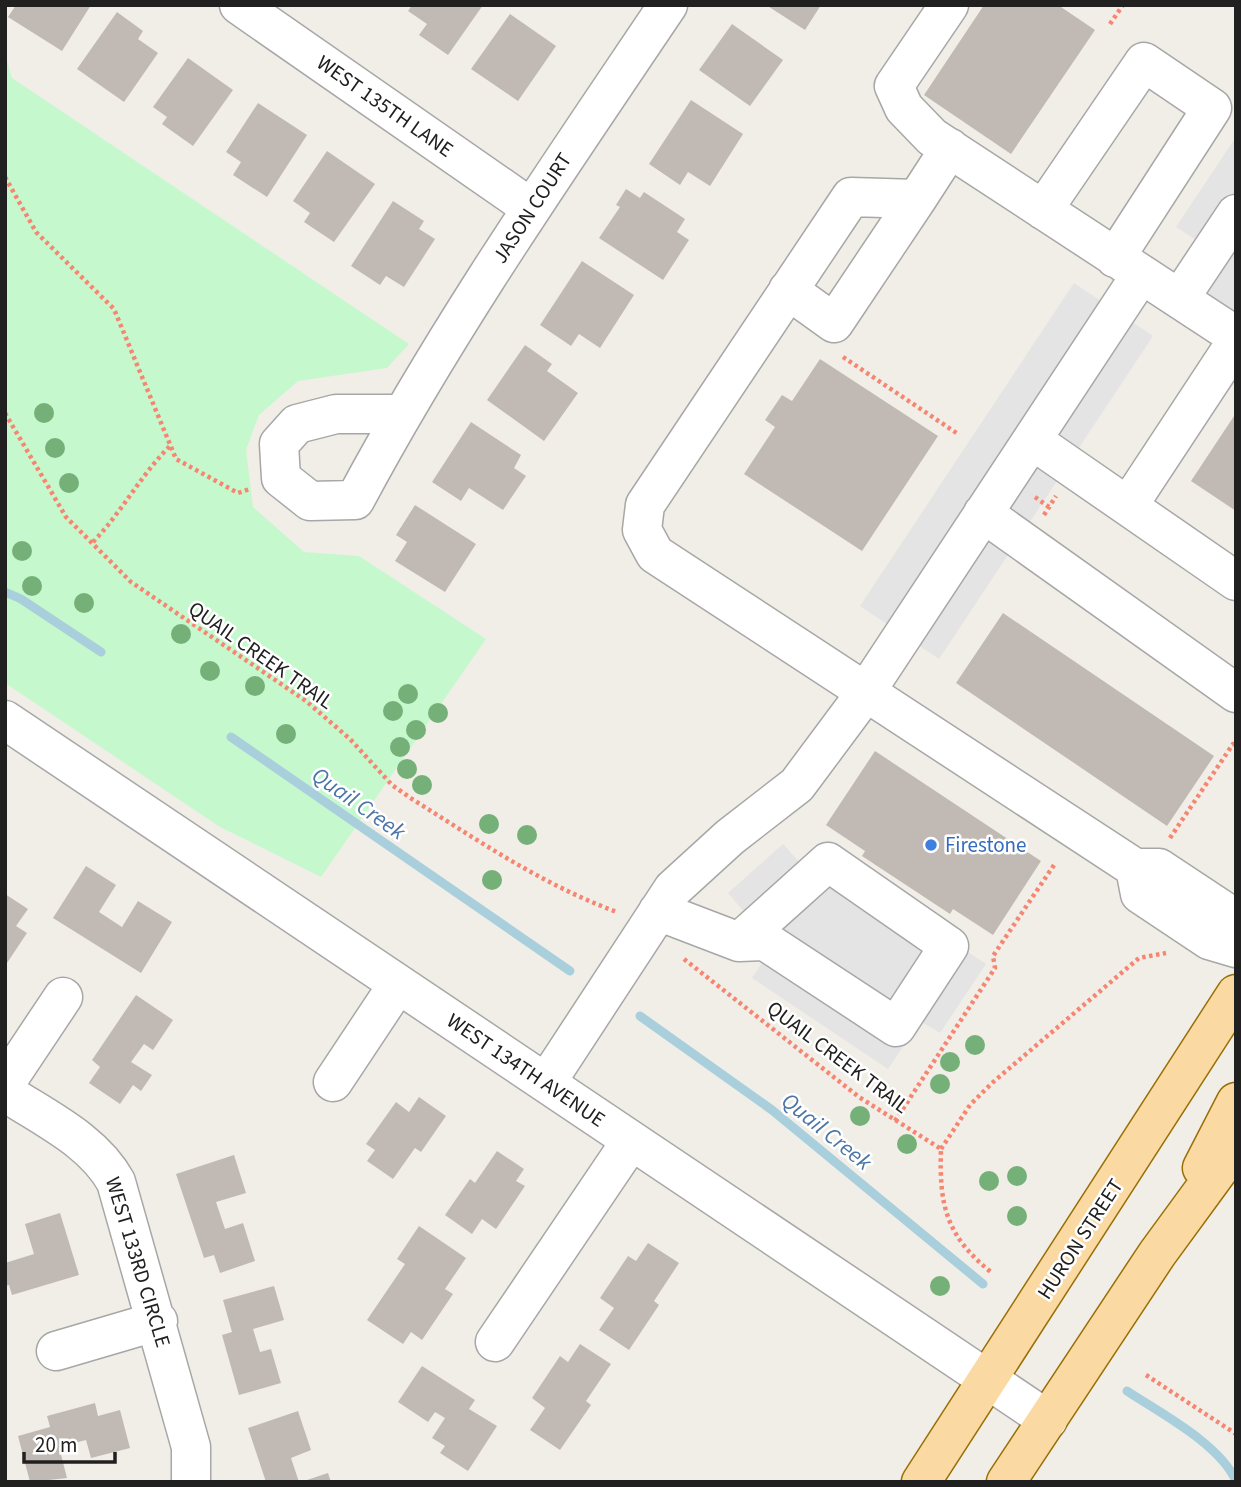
<svg xmlns="http://www.w3.org/2000/svg" width="1241" height="1487" viewBox="0 0 1241 1487" font-family="'Source Sans 3',sans-serif">
  <rect width="100%" height="100%" fill="#f1eee7"/>
  <path fill="#c6f8cd" d="M5,54L12,78L409,344L387,368L298,381L259,415L246,450L253,507L304,552L359,556L486,639L321,877L220,827L5,683Z"/>
  <path fill="#e4e4e4" d="M1236,137V313L1177,274L1198,241L1176,227Z
    M1074,283L1153,336L939,659L860,606Z
    M783,844L801,864L816,850L986,964L940,1033L920,1021L888,1069L752,978L763,961L746,914L728,893Z"/>
  <g fill="none" stroke-linecap="round" stroke-linejoin="round">
    <path stroke="#a9cfdd" stroke-width="9" d="M5,592L21,599L101,652
      M231,737L570,971
      M640,1016L772,1110L983,1284
      M1127,1391C1160,1413 1220,1444 1236,1481"/>
  </g>
  <path fill="#c1bab4" d="M16,5H91L62,51L8,17Z
    M412,5H483L448,55L419,35L427,24L408,11Z
    M766,5H821L805,30Z
    M984,5H1058L1095,30L1011,154L924,95Z
    M117,12L143,31L138,39L158,53L124,102L77,69Z
    M510,14L556,46L518,101L471,69Z
    M732,24L783,60L750,106L699,70Z
    M188,58L233,90L193,146L162,124L167,117L153,107Z
    M691,100L743,134L710,186L688,172L680,185L649,164Z
    M258,103L307,135L267,197L233,175L241,162L226,152Z
    M327,151L375,184L334,242L304,222L310,213L293,201Z
    M626,189L640,198L644,192L685,219L677,232L689,240L663,280L599,238L620,207L616,205Z
    M393,201L424,221L419,229L435,239L404,287L386,276L380,285L351,266Z
    M582,261L634,295L600,348L579,334L571,346L540,325Z
    M525,345L552,364L547,371L578,393L544,441L487,400Z
    M820,359L938,436L862,551L744,474L775,427L765,420L782,395L792,401Z
    M1236,413V511L1191,481Z
    M471,422L521,455L514,468L526,476L503,510L469,488L461,501L432,482Z
    M415,505L476,544L445,592L395,561L407,542L396,535Z
    M1003,613L1214,756L1167,826L956,683Z
    M875,751L1041,861L993,935L953,909L950,914L862,856L865,851L826,825Z
    M86,866L116,885L99,912L122,927L138,901L172,922L141,973L53,918Z
    M5,894L28,909L16,926L27,933L5,966Z
    M136,995L173,1020L153,1050L144,1044L131,1062L152,1075L141,1091L133,1085L120,1104L89,1083L100,1067L92,1060Z
    M419,1097L446,1116L421,1152L415,1148L393,1179L367,1161L375,1150L366,1144L396,1102L409,1112Z
    M497,1151L524,1169L516,1181L525,1186L496,1229L482,1219L472,1234L445,1215L470,1179L475,1183Z
    M234,1155L246,1193L216,1202L225,1229L243,1223L255,1261L220,1273L214,1255L204,1258L176,1174Z
    M60,1213L79,1275L12,1295L9,1285L5,1286V1263L34,1254L25,1224Z
    M419,1226L466,1258L445,1289L453,1294L422,1340L411,1332L403,1344L367,1320L405,1264L397,1259Z
    M648,1243L679,1263L654,1301L659,1305L629,1350L599,1330L614,1308L600,1298L628,1256L636,1261Z
    M274,1286L284,1320L253,1329L260,1352L271,1349L281,1383L239,1395L222,1335L232,1332L223,1300Z
    M580,1344L611,1364L586,1401L591,1405L560,1450L530,1430L545,1408L532,1398L560,1356L568,1362Z
    M422,1366L475,1400L469,1409L497,1426L468,1471L440,1453L445,1446L432,1438L445,1418L435,1412L428,1422L398,1402Z
    M95,1403L98,1416L120,1410L130,1448L91,1458L86,1440L59,1447L67,1478L30,1482L18,1436L50,1427L47,1416Z
    M298,1411L311,1450L291,1458L299,1482H266L248,1428Z
    M328,1473L331,1482H305L304,1481Z"/>
  <g fill="none" stroke-linecap="round" stroke-linejoin="round">
    <g stroke="#a7a7a7" stroke-width="41">
      <path id="minor" d="M239,5L531,208
        M949,5L894,86L904,108L932,137L1236,336
        M950,148L917,199L851,197L645,505L642,530L655,554L1135,868H1159L1227,913L1236,925
        M1043,210L1144,62L1212,108L1115,258
        M788,290L834,323L917,199
        M1180,298L1236,214
        M401,414H336L297,424L279,444L281,478L310,501L355,500C447,328 559,167 668,5
        M1032,440L1236,581
        M1128,506L1236,342
        M983,513L1236,693
        M5,720L1048,1420
        M1135,868L1140,894L1209,940L1236,948
        M658,911L739,942L765,941L896,1027L949,946L828,862L739,942
        M333,1082L398,984
        M546,1083L673,889L730,837L797,785L861,699L1140,276
        M5,1084L63,997
        M5,1092C44,1118 93,1140 116,1182L191,1447V1482
        M495,1342L631,1141
        M56,1351L158,1321"/>
    </g>
    <g stroke="#996f04" stroke-width="41">
      <path id="major" d="M1202,1168L1236,1102
        M921,1482L1236,994
        M1006,1482L1157,1254L1236,1146"/>
    </g>
    <path stroke="#f68672" stroke-width="4.5" stroke-dasharray="3.5 3.5" stroke-linecap="butt" d="M1110,24L1123,5
      M5,177L36,232L114,309L176,459L238,493L250,489
      M843,357L958,434
      M5,413L66,517L131,582L306,701L350,739L392,785L412,799C479,841 543,885 617,912
      M1035,497L1049,507
      M1044,515L1056,496
      M93,542C122,512 140,476 170,446
      M1170,838L1233,744L1236,745
      M684,959L859,1097L941,1149C939,1205 946,1236 991,1272
      M895,1121L995,968L993,956L1054,865
      M941,1149L970,1105L992,1083L1139,958L1166,953
      M1146,1375L1236,1434"/>
    <use href="#minor" stroke="#fff" stroke-width="38"/>
    <use href="#major" stroke="#fad9a3" stroke-width="38"/>
  </g>
  <g fill="#75b078">
    <circle cx="44" cy="413" r="10"/>
    <circle cx="55" cy="448" r="10"/>
    <circle cx="69" cy="483" r="10"/>
    <circle cx="22" cy="551" r="10"/>
    <circle cx="32" cy="586" r="10"/>
    <circle cx="84" cy="603" r="10"/>
    <circle cx="181" cy="634" r="10"/>
    <circle cx="210" cy="671" r="10"/>
    <circle cx="255" cy="686" r="10"/>
    <circle cx="408" cy="694" r="10"/>
    <circle cx="393" cy="711" r="10"/>
    <circle cx="438" cy="713" r="10"/>
    <circle cx="416" cy="730" r="10"/>
    <circle cx="286" cy="734" r="10"/>
    <circle cx="400" cy="747" r="10"/>
    <circle cx="407" cy="769" r="10"/>
    <circle cx="422" cy="785" r="10"/>
    <circle cx="489" cy="824" r="10"/>
    <circle cx="527" cy="835" r="10"/>
    <circle cx="492" cy="880" r="10"/>
    <circle cx="975" cy="1045" r="10"/>
    <circle cx="950" cy="1062" r="10"/>
    <circle cx="940" cy="1084" r="10"/>
    <circle cx="860" cy="1116" r="10"/>
    <circle cx="907" cy="1144" r="10"/>
    <circle cx="1017" cy="1176" r="10"/>
    <circle cx="989" cy="1181" r="10"/>
    <circle cx="1017" cy="1216" r="10"/>
    <circle cx="940" cy="1286" r="10"/>
  </g>
  <circle fill="#3f7fe0" stroke="#fff" stroke-width="2.5" cx="931" cy="845" r="7"/>
  <g text-anchor="middle" stroke-width="5" stroke-linejoin="round" paint-order="stroke">
    <g font-size="21" fill="#202020" stroke="#fff">
      <text transform="translate(385 106) rotate(35)" y="7">WEST 135TH LANE</text>
      <text transform="translate(532 208) rotate(-57)" y="7">JASON COURT</text>
      <text transform="translate(261 655) rotate(35)" y="7">QUAIL CREEK TRAIL</text>
      <text transform="translate(838 1057) rotate(37)" y="7">QUAIL CREEK TRAIL</text>
      <text transform="translate(526 1070) rotate(34)" y="7">WEST 134TH AVENUE</text>
      <text transform="translate(1080 1239) rotate(-57)" y="7">HURON STREET</text>
      <text transform="translate(138 1262) rotate(73)" y="7">WEST 133RD CIRCLE</text>
    </g>
    <g font-size="21" fill="#366cbe" stroke="#fff" text-anchor="start">
      <text x="945" y="852">Firestone</text>
    </g>
    <g font-size="23" font-style="italic" fill="#4b75a7" stroke="#fff">
      <text transform="translate(359 803) rotate(35)" y="8">Quail Creek</text>
      <text transform="translate(827 1131) rotate(39)" y="8">Quail Creek</text>
    </g>
  </g>
  <rect width="1241" height="1487" fill="none" stroke="#202020" stroke-width="14"/>
  <path d="M24 1452v10h91v-10" fill="none" stroke="#202020" stroke-width="3.5"/>
  <text x="35" y="1452" font-size="21" fill="#202020" stroke="#ffffff" stroke-width="5" paint-order="stroke">20 m</text>
</svg>
